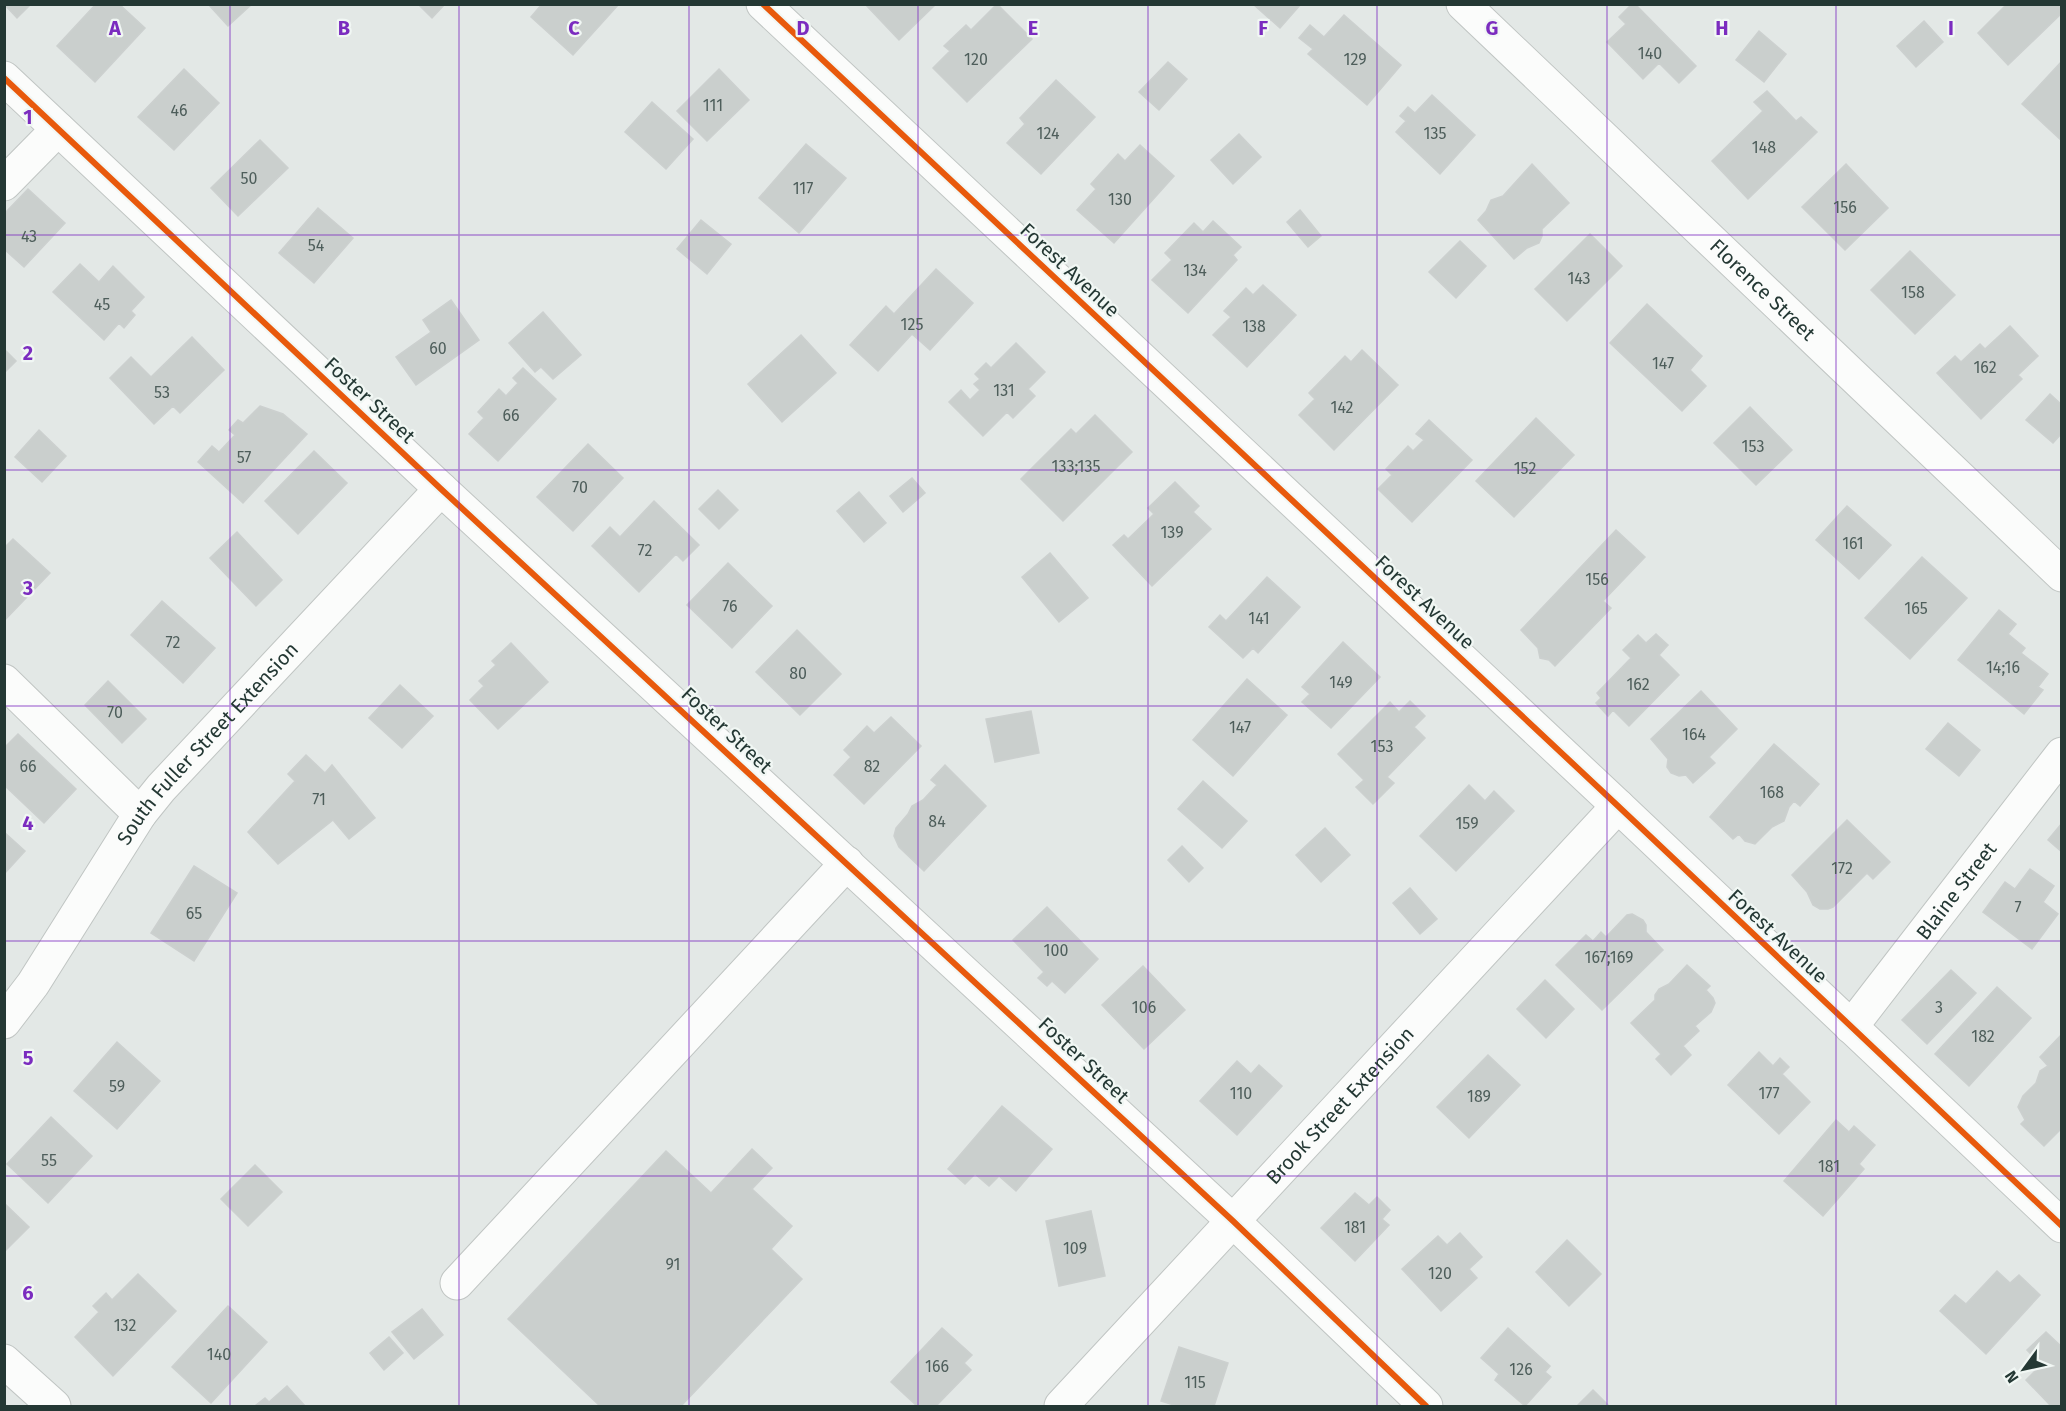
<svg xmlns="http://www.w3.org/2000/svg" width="2066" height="1411" viewBox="0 0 2066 1411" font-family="'Fira Sans',sans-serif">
  <rect width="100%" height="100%" fill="#e3e8e6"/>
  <path fill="#cacfcd" stroke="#ccd0cf" stroke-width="1.5" d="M4,4H31L17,18Z
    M96,4H119L145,28L95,82L57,46Z
    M208,4H252L228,26Z
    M418,4H445L432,18Z
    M542,4H619L573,55L531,17Z
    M865,4H936L899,40Z
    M997,4L1032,39L967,102L933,68L950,51L944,46L966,25L971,30Z
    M1253,4H1301L1280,28Z
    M1632,4H1635L1696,66L1679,83L1659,63L1643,79L1607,42L1626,24L1619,17Z
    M2007,4H2059L2062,7V13L2008,65L1978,33Z
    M1344,15L1401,65L1367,105L1308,54L1313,49L1299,38L1310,25L1324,37Z
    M1924,21L1943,42L1916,67L1897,46Z
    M1759,31L1786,54L1764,82L1736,60Z
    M1168,62L1187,79L1159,110L1139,92Z
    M2061,62L2062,63V141L2022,104Z
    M184,69L219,103L174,150L138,117Z
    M719,69L749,100L707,141L677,111Z
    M1056,80L1095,117L1041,174L1007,143L1025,124L1020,118Z
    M1767,91L1796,121L1801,117L1817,132L1748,199L1712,161L1763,111L1754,102Z
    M1432,95L1475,135L1440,174L1396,132L1406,121L1400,116L1408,107L1415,113Z
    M652,102L693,139L666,169L625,132Z
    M1239,134L1261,157L1233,184L1211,160Z
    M260,140L288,168L238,216L211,188Z
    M806,144L846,178L799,233L759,198Z
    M1140,145L1174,176L1114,243L1077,210L1096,189L1091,184L1118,154L1125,161Z
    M1532,164L1569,203L1542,229V236L1539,243L1527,248L1514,259L1478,220L1486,211L1491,200L1503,196Z
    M1846,164L1888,208L1845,250L1802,207Z
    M28,189L65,223L24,267L4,249V214Z
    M318,208L353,238L314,283L279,253Z
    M1300,210L1321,236L1308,247L1287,222Z
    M701,220L731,244L707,274L677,249Z
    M1213,221L1241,247L1233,255L1237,260L1188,313L1152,280L1172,260L1165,253L1194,223L1203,232Z
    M1590,234L1622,266L1567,321L1535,289Z
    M1460,241L1486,266L1456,298L1429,272Z
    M1910,251L1955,295L1915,334L1871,290Z
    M80,264L99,282L113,266L144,297L131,311L135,315L124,328L119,323L104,340L53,292Z
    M936,269L973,303L930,350L912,334L878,371L850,345L886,306L894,314Z
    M1263,285L1296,315L1247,367L1213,335L1231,317L1224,311L1246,288L1253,295Z
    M451,300L479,340L416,385L396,357L431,332L423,320Z
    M1647,304L1702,356L1690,370L1706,386L1682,411L1610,343Z
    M543,312L581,355L553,379L541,367L535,372L509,343Z
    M2010,326L2038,356L2018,375L2022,379L1981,419L1937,373L1955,356L1961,362L1980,344L1985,349Z
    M801,335L836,373L782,422L748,384Z
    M192,337L224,370L180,413L173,406L154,424L110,378L131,357L151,377Z
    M1016,343L1045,372L1028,389L1035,396L1013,418L1007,412L983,436L949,402L961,390L970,400L980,390L974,384L980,379L975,374L986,363L991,368Z
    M4,349L16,361L4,373Z
    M1362,350L1398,385L1334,450L1299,415L1315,399L1309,393L1345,356L1351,362Z
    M523,368L556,399L498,461L469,434L484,418L478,412L499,389L506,396L518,383L513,378Z
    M2050,394L2062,405V433L2053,443L2026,420Z
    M260,406L283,414L307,434L243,503L198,462L212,446L219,452L235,435L229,430L238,420L243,423Z
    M1750,407L1792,450L1756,485L1714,443Z
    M1095,415L1132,452L1063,521L1021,479L1071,429L1076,434Z
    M1536,418L1574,455L1514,517L1476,481Z
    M1429,420L1472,460L1412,522L1378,489L1392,475L1386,469L1408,446L1413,451L1424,440L1416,434Z
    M39,430L66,456L42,482L15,457Z
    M588,444L623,478L573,531L537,497Z
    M314,451L347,483L298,534L265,501Z
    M912,478L925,493L903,512L890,496Z
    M1175,482L1199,506L1193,512L1211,529L1152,586L1113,545L1124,535L1128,539L1154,514L1148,508Z
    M718,490L738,510L719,529L699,509Z
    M859,492L886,523L864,542L837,511Z
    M654,501L699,545L683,561L676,554L639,592L592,546L610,527L620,537Z
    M1847,506L1891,545L1859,579L1816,540Z
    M1616,530L1645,557L1603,601L1611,608L1555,666L1549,660L1540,658L1538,648L1521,630Z
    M237,532L282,580L256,606L210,558Z
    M13,539L50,573L4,621V548Z
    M1050,553L1088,598L1059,622L1022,577Z
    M1922,557L1967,598L1910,659L1865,618Z
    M728,563L772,606L732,648L687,605Z
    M1267,577L1300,607L1258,653L1253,648L1243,658L1209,627L1220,615L1226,621Z
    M162,601L215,648L183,683L131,635Z
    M1999,610L2016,624L2008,634L2025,648L2021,653L2048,674L2038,687L2043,690L2024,714L1958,660Z
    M797,630L841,674L800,715L756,672Z
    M1656,634L1668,645L1659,655L1679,675L1629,726L1613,710L1608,716L1596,703L1601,698L1597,693L1631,658L1623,650L1638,635L1646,643Z
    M1343,642L1380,677L1331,728L1302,702L1310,694L1302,687Z
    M511,643L548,682L498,729L470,700L484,686L479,681L496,665L492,661Z
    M1247,679L1287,715L1233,776L1193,740Z
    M108,681L146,719L122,743L85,705Z
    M400,685L433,716L402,748L369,718Z
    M1701,691L1737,729L1709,757L1715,763L1693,783L1686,775L1679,776L1671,773L1667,767L1668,759L1651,739Z
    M1410,701L1425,716L1414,727L1425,738L1387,777L1394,783L1373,804L1356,787L1364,780L1338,754L1390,702L1399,712Z
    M1031,711L1039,753L995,762L986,719Z
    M891,717L921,746L864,804L834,775L851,757L844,750L867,726L874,733Z
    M1948,723L1980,750L1959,776L1926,749Z
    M18,734L76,789L44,823L4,785V748Z
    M1774,744L1819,784L1800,806L1794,801L1789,807L1784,821L1772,827L1755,844L1745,841L1739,834L1733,839L1710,817Z
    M306,755L325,773L332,765L375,818L349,839L333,820L278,864L248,832L295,781L288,774Z
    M945,765L986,806L924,871L899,847L894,836L896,828L908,814L912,806L923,800L937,785L931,780Z
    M1203,781L1247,821L1222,848L1178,809Z
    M1469,785L1485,801L1494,791L1514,811L1456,871L1420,836Z
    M1847,820L1890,862L1873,879L1867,873L1833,907L1828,909H1820L1813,905L1807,892L1792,875Z
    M2062,823V852L2048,840Z
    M1325,828L1350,855L1321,882L1296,855Z
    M4,832L25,851L4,874Z
    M1182,846L1203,868L1189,882L1168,860Z
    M194,866L237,893L194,961L151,933Z
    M2030,869L2054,886L2043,902L2058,914L2032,949L1983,912L2005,882L2015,889Z
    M1410,888L1437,919L1420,934L1393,903Z
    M1047,907L1098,959L1065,993L1052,981L1047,986L1038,978L1044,972L1013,940Z
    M1632,914L1643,920L1646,925V932L1663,950L1602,1010L1556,965L1586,935L1593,941L1601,932L1606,937L1627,915Z
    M1687,965L1710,986L1706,990L1713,998L1715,1003L1711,1012L1695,1026L1699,1031L1683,1046L1691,1055L1671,1075L1656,1059L1661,1054L1631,1023L1655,1000V995L1659,989L1669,984Z
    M1143,966L1185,1010L1144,1049L1102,1005Z
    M1951,970L1976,993L1927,1044L1902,1020Z
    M1545,980L1574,1009L1546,1038L1517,1009Z
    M1997,987L2031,1018L1969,1086L1935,1054Z
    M2061,1035L2062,1128L2044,1146L2021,1124L2025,1120L2018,1107L2023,1096L2036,1083L2040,1071L2048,1066L2040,1057Z
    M117,1042L160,1081L117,1129L74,1091Z
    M1759,1052L1773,1066L1780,1058L1789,1067L1782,1074L1810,1102L1779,1134L1728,1085Z
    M1488,1055L1520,1085L1469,1138L1437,1107Z
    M1237,1061L1251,1074L1259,1065L1282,1086L1237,1135L1200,1101Z
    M1002,1106L1052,1149L1016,1191L999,1176L989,1186L975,1174L965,1184L948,1169Z
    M51,1117L92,1156L48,1203L7,1164Z
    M1836,1120L1849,1132L1854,1126L1875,1145L1859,1164L1864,1169L1823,1216L1784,1181Z
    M752,1149L772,1168L752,1189L792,1226L771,1249L802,1279L681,1406H600L508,1319L666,1151L711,1193Z
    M255,1165L282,1192L248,1226L221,1199Z
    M1355,1193L1369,1205L1377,1197L1390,1210L1382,1219L1389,1225L1355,1261L1321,1228Z
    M4,1203L29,1227L4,1252Z
    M1091,1211L1105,1276L1059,1286L1046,1221Z
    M1460,1233L1482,1257L1469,1269L1477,1278L1441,1311L1402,1269L1438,1236L1447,1245Z
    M1567,1240L1601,1274L1569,1306L1536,1272Z
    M1997,1271L2010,1283L2019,1275L2040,1295L1986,1354L1940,1311L1955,1295L1966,1304Z
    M138,1274L176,1311L113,1376L75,1337L99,1312L93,1306L106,1293L112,1300Z
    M228,1306L267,1342L211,1403L172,1367Z
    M422,1309L443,1335L414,1359L392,1332Z
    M942,1328L972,1355L964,1363L971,1370L936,1406H917L891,1382Z
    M1508,1328L1550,1366L1545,1372L1551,1377L1525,1406L1495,1380L1499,1374L1481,1358Z
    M2046,1332L2062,1347V1406H2051L2026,1380L2041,1365L2027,1350Z
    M389,1337L403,1353L384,1370L370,1353Z
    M1179,1347L1228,1363L1214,1406H1177L1161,1401Z
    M287,1386L305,1406H255L265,1398L269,1402Z
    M1593,1390L1609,1406H1577Z"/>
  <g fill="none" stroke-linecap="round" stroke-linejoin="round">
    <g stroke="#c0c5c3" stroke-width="35">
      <g id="minor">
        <path d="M763,4L1618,806L2062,1226"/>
        <path id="s1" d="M1463,4L2062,575"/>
        <path d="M4,78L441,489L1233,1221L1426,1406"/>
        <path d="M4,184L58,129"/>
        <path d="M4,681L140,814"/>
        <path id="s2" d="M4,1022L33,984L140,814L161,788L441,489"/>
        <path id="s3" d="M1851,1027L2062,754"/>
        <path d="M457,1283L847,863"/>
        <path d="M4,1361L54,1406"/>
        <path id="s4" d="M1061,1406L1618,806"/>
      </g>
    </g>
    <use href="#minor" stroke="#fbfcfb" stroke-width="33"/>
    <g stroke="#f1f7f4" stroke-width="10">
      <path id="cycleway" d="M763,4L1618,806L2062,1226
        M4,78L441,489L1233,1221L1426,1406"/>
    </g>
    <use href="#cycleway" stroke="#e8590c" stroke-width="6"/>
  </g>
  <path fill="none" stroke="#7b2cbf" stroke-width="1.5" stroke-opacity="0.55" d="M230,4V1406M459,4V1406M689,4V1406M918,4V1406M1148,4V1406M1377,4V1406M1607,4V1406M1836,4V1406M4,235H2062M4,470H2062M4,706H2062M4,941H2062M4,1176H2062"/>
  <g text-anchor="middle" stroke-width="4.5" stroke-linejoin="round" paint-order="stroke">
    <g font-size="16" fill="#4e5e5b">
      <text x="1650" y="59">140</text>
      <text x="976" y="65">120</text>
      <text x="1355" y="65">129</text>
      <text x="713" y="111">111</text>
      <text x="179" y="116">46</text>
      <text x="1048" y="139">124</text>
      <text x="1435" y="139">135</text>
      <text x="1764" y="153">148</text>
      <text x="249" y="184">50</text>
      <text x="803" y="194">117</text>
      <text x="1120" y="205">130</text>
      <text x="1845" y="213">156</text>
      <text x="29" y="242">43</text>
      <text x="316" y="251">54</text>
      <text x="1195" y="276">134</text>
      <text x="1579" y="284">143</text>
      <text x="1913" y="298">158</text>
      <text x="102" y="310">45</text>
      <text x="912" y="330">125</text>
      <text x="1254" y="332">138</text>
      <text x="438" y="354">60</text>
      <text x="1663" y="369">147</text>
      <text x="1985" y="373">162</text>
      <text x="1004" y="396">131</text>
      <text x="162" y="398">53</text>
      <text x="1342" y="413">142</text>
      <text x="511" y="421">66</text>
      <text x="1753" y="452">153</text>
      <text x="244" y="463">57</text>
      <text x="1076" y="472">133;135</text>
      <text x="1525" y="474">152</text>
      <text x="580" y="493">70</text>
      <text x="1172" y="538">139</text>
      <text x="1853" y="549">161</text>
      <text x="645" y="556">72</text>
      <text x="1597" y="585">156</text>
      <text x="730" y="612">76</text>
      <text x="1916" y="614">165</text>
      <text x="1259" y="624">141</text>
      <text x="173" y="648">72</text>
      <text x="2003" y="673">14;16</text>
      <text x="798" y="679">80</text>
      <text x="1341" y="688">149</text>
      <text x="1638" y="690">162</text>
      <text x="115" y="718">70</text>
      <text x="1240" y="733">147</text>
      <text x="1694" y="740">164</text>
      <text x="1382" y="752">153</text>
      <text x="28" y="772">66</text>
      <text x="872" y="772">82</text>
      <text x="1772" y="798">168</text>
      <text x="319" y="805">71</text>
      <text x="937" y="827">84</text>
      <text x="1467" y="829">159</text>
      <text x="1842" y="874">172</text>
      <text x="2018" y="913">7</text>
      <text x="194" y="919">65</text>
      <text x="1056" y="956">100</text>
      <text x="1609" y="963">167;169</text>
      <text x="1144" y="1013">106</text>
      <text x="1939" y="1013">3</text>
      <text x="1983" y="1042">182</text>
      <text x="117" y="1092">59</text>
      <text x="1241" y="1099">110</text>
      <text x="1769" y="1099">177</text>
      <text x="1479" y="1102">189</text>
      <text x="49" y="1166">55</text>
      <text x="1829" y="1172">181</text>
      <text x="1355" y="1233">181</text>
      <text x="1075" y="1254">109</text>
      <text x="673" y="1270">91</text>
      <text x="1440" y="1279">120</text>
      <text x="125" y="1331">132</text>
      <text x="219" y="1360">140</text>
      <text x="937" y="1372">166</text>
      <text x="1521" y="1375">126</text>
      <text x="1195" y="1388">115</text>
    </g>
    <g font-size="20" fill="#243834" stroke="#f1f7f4">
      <text transform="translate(1070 270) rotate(43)" y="7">Forest Avenue</text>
      <text dy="7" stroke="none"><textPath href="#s1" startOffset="414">Florence Street</textPath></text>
      <text transform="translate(370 400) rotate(43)" y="7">Foster Street</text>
      <text transform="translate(1425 602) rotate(43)" y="7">Forest Avenue</text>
      <text transform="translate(727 730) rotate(43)" y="7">Foster Street</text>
      <text dy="7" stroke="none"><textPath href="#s2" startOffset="346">South Fuller Street Extension</textPath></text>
      <text dy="7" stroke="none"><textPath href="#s3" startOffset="172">Blaine Street</textPath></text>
      <text transform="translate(1778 936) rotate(43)" y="7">Forest Avenue</text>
      <text transform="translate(1084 1060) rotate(43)" y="7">Foster Street</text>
      <text dy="7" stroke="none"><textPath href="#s4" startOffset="410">Brook Street Extension</textPath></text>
    </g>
  </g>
  <g font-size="20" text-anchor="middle" font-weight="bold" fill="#7b2cbf" stroke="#f1f7f4" stroke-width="4.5" stroke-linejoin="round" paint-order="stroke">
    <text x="115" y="35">A</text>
    <text x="344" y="35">B</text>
    <text x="574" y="35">C</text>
    <text x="803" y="35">D</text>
    <text x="1033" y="35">E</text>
    <text x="1263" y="35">F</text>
    <text x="1492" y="35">G</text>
    <text x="1722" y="35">H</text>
    <text x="1951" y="35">I</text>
    <text x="28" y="124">1</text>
    <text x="28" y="360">2</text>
    <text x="28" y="595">3</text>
    <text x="28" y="830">4</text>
    <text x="28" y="1065">5</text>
    <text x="28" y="1300">6</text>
  </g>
  <rect width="2066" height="1411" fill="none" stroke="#243834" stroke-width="12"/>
  <g transform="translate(2024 1369) rotate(237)" stroke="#f1f7f4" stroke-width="4.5" paint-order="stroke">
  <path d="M0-4.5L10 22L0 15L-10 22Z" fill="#243834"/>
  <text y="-9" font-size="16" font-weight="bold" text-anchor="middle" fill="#243834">N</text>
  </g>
</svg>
